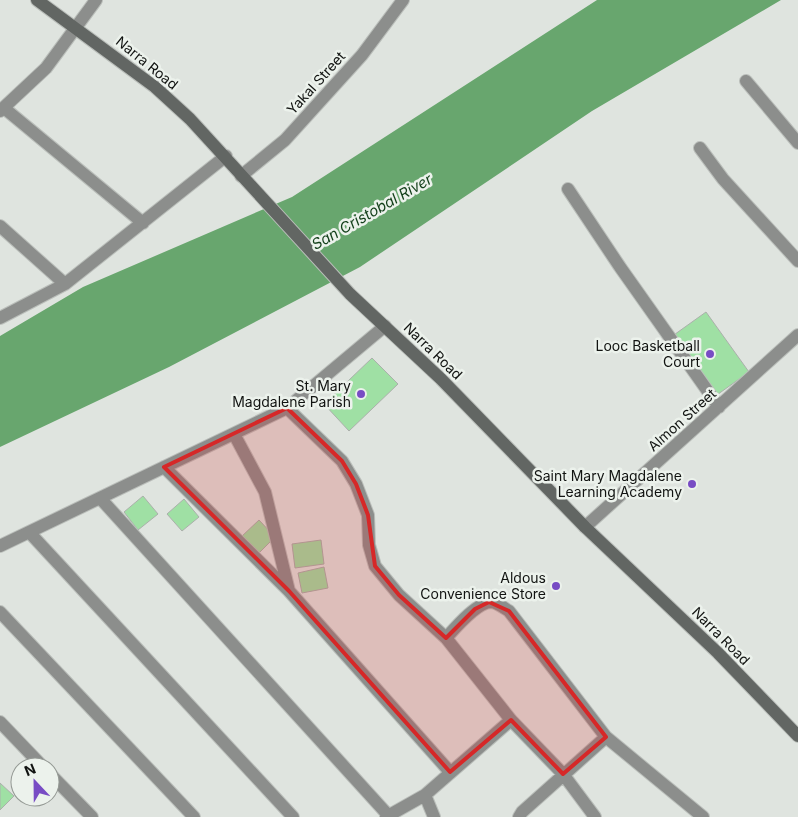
<svg xmlns="http://www.w3.org/2000/svg" width="798" height="817" viewBox="0 0 798 817" font-family="Inter,sans-serif">
  <rect width="100%" height="100%" fill="#dfe4df"/>
  <path fill="#68a66e" d="M597,0H781L592,111L360,267L169,367L0,447V336L83,287L292,197Z"/>
  <path fill="#9fe0a4" stroke="#abb0ab" d="M706,312L749,372L714,397L671,337Z
    M372,358L398,384L349,431L324,404Z
    M143,496L158,514L138,530L124,512Z
    M184,499L199,517L182,531L167,514Z
    M259,520L275,537L258,554L241,537Z
    M321,540L324,564L295,568L292,544Z
    M324,567L328,588L302,593L298,573Z
    M0,783L14,796L0,810Z"/>
  <g fill="none" stroke-linecap="round" stroke-linejoin="round">
    <g stroke="#babeba" stroke-width="14">
      <path id="minor" d="M746,81L798,143
        M4,108L143,223
        M0,111L46,68L96,0
        M700,148L723,179L798,261
        M241,176L285,140L362,55L403,0
        M568,189L620,267L719,407
        M0,226L65,284
        M0,318L65,284L226,156
        M287,408L342,461L356,484L368,515L369,545L375,566L399,595L446,638L511,720L563,774L595,817
        M234,434L265,492L289,591
        M164,467L289,591L450,772
        M100,498L388,815
        M585,527L798,335
        M29,532L293,817
        M0,546L287,408L385,326
        M0,612L194,817
        M446,638C455,628 478,601 492,602C498,603 504,608 509,611L606,737L703,817
        M0,722L43,767
        M50,774L92,817
        M425,795L434,817
        M386,817L425,795L511,720
        M519,817L522,812L606,737"/>
    </g>
    <g stroke="#babeba" stroke-width="14">
      <path id="secondary" d="M37,0L155,87L190,119L350,294L441,379L585,527L718,653L798,736"/>
    </g>
    <use href="#minor" stroke="#8c8e8c" stroke-width="12"/>
    <use href="#secondary" stroke="#626663" stroke-width="12"/>
  </g>
  <path fill="#d62828" fill-opacity="0.2" stroke="#d62828" stroke-width="4" stroke-linejoin="round" d="M287,408L342,461L356,484L368,515L375,566L399,595L446,638L475,609L489,602L509,611L606,737L563,774L511,720L450,772L289,591L164,467Z"/>
  <g fill="#784cc4" stroke="#ecf2ec" stroke-width="2">
    <circle cx="710" cy="354" r="5"/>
    <circle cx="361" cy="394" r="5"/>
    <circle cx="692" cy="484" r="5"/>
    <circle cx="556" cy="586" r="5"/>
  </g>
  <g text-anchor="middle" stroke-width="5" stroke-linejoin="round" paint-order="stroke">
    <g font-size="14" fill="#111311" stroke="#ecf2ec">
      <text transform="translate(147 63) rotate(39)" y="5">Narra Road</text>
      <text transform="translate(316 83) rotate(-48)" y="5">Yakal Street</text>
      <text transform="translate(433 351) rotate(44)" y="5">Narra Road</text>
      <text transform="translate(682 420) rotate(-42)" y="5">Almon Street</text>
      <text transform="translate(721 636) rotate(45)" y="5">Narra Road</text>
    </g>
    <g font-size="14" fill="#111311" stroke="#ecf2ec" text-anchor="end">
      <text x="700" y="351">Looc Basketball<tspan x="700" dy="16">Court</tspan></text>
      <text x="351" y="391">St. Mary<tspan x="351" dy="16">Magdalene Parish</tspan></text>
      <text x="682" y="481">Saint Mary Magdalene<tspan x="682" dy="16">Learning Academy</tspan></text>
      <text x="546" y="583">Aldous<tspan x="546" dy="16">Convenience Store</tspan></text>
    </g>
    <g font-size="15" font-style="italic" fill="#123f19" stroke="#ecf2ec">
      <text transform="translate(372 212) rotate(-30)" y="5">San Cristobal River</text>
    </g>
  </g>
  <g transform="translate(35 782) rotate(338)"><circle r="24" fill="#ecf2ec" stroke="#949994"/>
  <path d="M0-4L9 19L0 12L-9 19Z" fill="#784cc4"/>
  <text y="-8" font-size="14" font-weight="bold" text-anchor="middle" fill="#111311">N</text>
  </g>
</svg>
